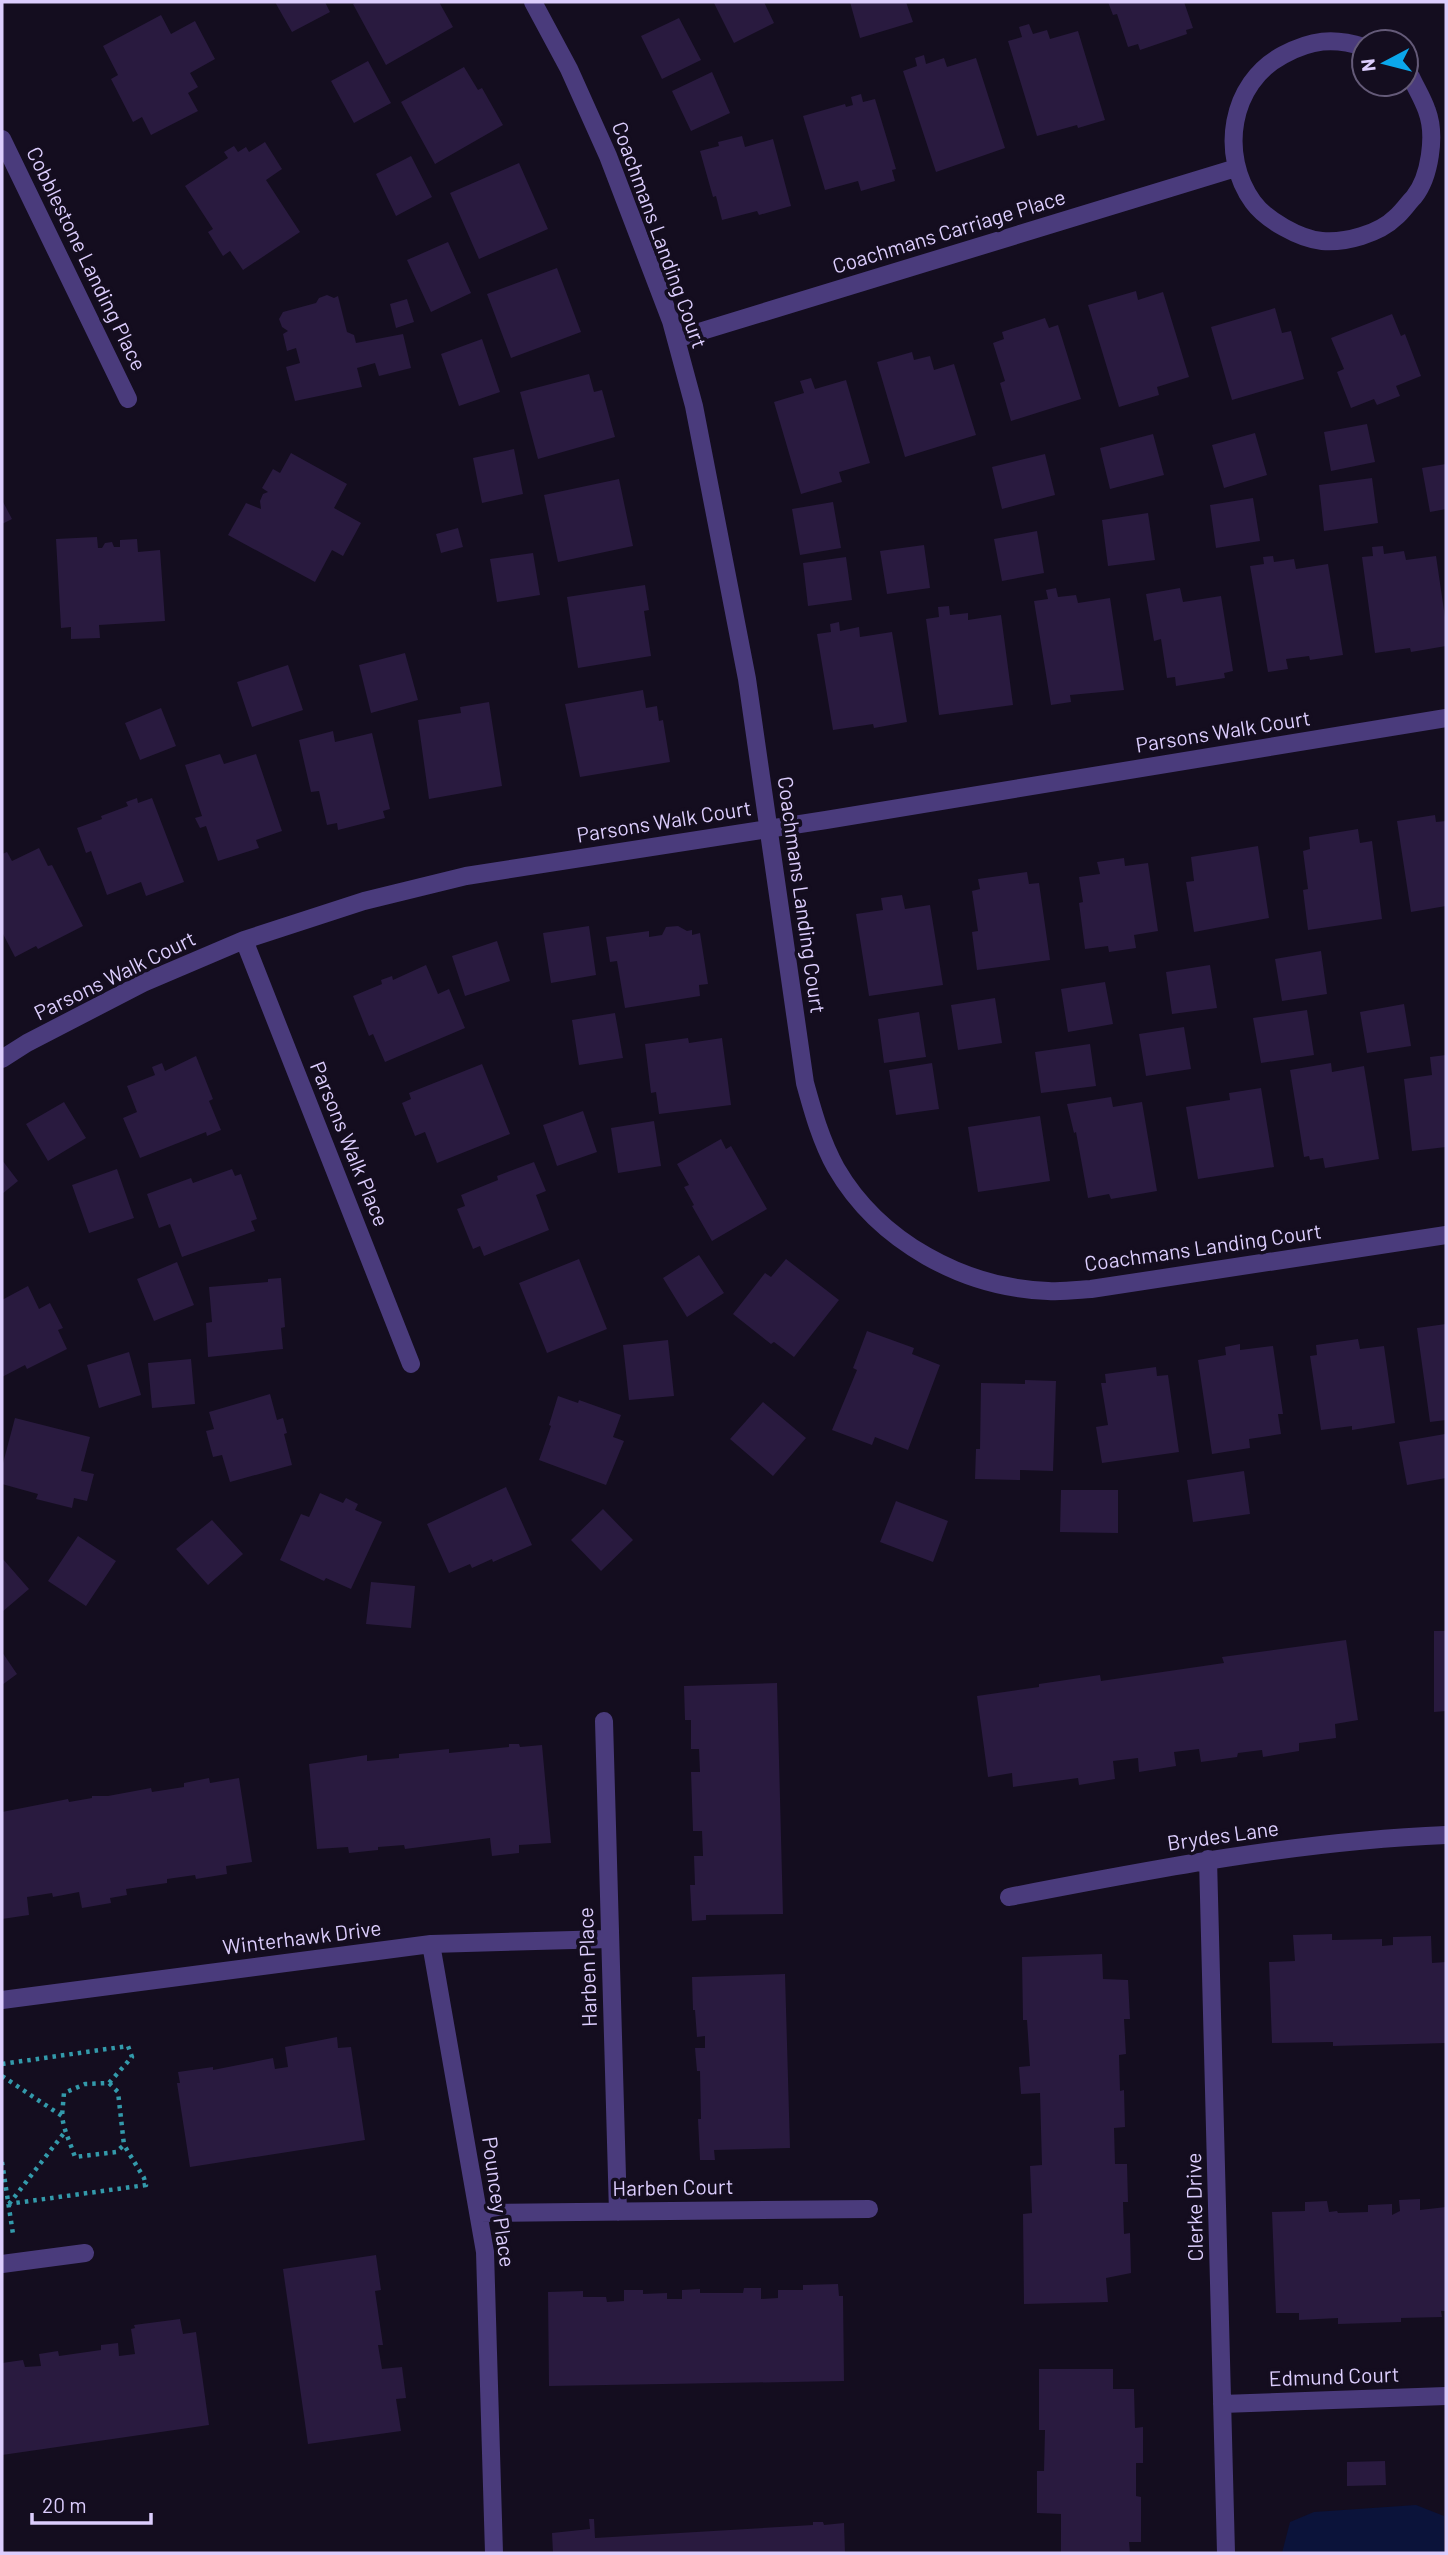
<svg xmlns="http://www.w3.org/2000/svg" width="1448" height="2555" viewBox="0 0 1448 2555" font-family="Barlow,sans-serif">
  <rect width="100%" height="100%" fill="#140d1f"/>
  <path fill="#0b133a" d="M1416,2505L1444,2516V2553H1282L1290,2522L1314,2512Z"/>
  <path fill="#291a3f" d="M275,2H325L330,12L292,32Z
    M357,2H439L453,27L386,65L353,4Z
    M717,2H764L774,23L734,43L714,3Z
    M850,2H906L913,22L860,38Z
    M1108,2H1184L1193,28L1186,30L1187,34L1140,50L1138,44L1128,47L1117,14L1113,15Z
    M161,15L171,34L195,21L215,59L190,73L198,87L188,93L198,111L151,135L142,117L133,122L111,79L118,75L103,46Z
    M679,18L701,60L662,79L641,36Z
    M1029,24L1033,34L1047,30L1050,39L1078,31L1105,120L1078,128L1077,125L1037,136L1008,41L1022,37L1019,27Z
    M924,55L926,64L944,58L947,67L976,58L1005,148L936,172L903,71L917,66L915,58Z
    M368,61L391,103L354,123L331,81Z
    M464,67L478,90L482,88L503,125L435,164L401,102Z
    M712,72L730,113L691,131L672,91Z
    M861,94L863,102L875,99L896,169L892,170L895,181L861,191L858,181L825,190L803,116L845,104L846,107L853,105L851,97Z
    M742,136L745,147L773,139L791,206L759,215L757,211L722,220L716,196L713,197L700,151L719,146L718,142Z
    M265,142L282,169L266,180L300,232L243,270L230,251L223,256L208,232L213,229L185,186L228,158L224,152L234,146L238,152L246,147L249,152Z
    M411,156L432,197L396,216L376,174Z
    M519,163L548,229L479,259L450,193Z
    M448,242L471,293L431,312L407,260Z
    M557,268L581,332L511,358L487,294Z
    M1136,291L1138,300L1163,292L1189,377L1157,387L1159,395L1119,407L1088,305Z
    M327,295L334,298L338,296L347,332L354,335L356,343L403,334L411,368L379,376L375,363L357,368L362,387L295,401L286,367L300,363L296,348L287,351L283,334L288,331L282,327L279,319L283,312L316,303L319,298Z
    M407,299L414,322L396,328L390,304Z
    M1275,308L1282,333L1291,331L1304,379L1232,400L1211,327Z
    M1392,314L1401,336L1405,334L1421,376L1396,386L1400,396L1377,405L1374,399L1351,408L1337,372L1344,369L1331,338Z
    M1045,318L1049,328L1058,325L1081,399L1011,421L1000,383L1005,381L993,343L1004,339L1002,332Z
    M482,339L500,392L459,406L441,354Z
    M912,352L914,360L930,356L934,370L954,364L976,435L905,457L877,362Z
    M589,374L594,392L602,390L615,437L538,459L520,392Z
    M811,378L815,389L846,380L870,463L839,472L842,482L801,494L774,402L804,393L800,381Z
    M1367,424L1375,462L1331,471L1324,432Z
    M1255,433L1267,475L1224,488L1212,445Z
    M1153,434L1164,475L1110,489L1100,448Z
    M514,449L523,494L482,503L473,458Z
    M291,453L347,484L334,508L361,523L343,556L332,550L315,582L228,535L246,503L261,509L260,501L263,494L268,492L262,488L273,469L280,473Z
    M1045,454L1055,495L1002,509L992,467Z
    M1446,464V509L1430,512L1422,468Z
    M1372,478L1378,523L1324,531L1319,485Z
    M619,479L633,546L558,562L544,495Z
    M1253,498L1260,541L1216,548L1210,505Z
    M2,500L12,519L2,524Z
    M833,502L841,548L800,555L792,509Z
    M1148,513L1155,560L1108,566L1102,520Z
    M458,528L463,547L441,553L436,534Z
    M1037,531L1044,573L1002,581L994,539Z
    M97,537L98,548H102L105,543L112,542L114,547H120V540L137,539L138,552L160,550L165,621L99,625L100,638L71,639V627L61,628L56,539Z
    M924,545L930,588L887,594L880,551Z
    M1383,546L1384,554L1404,551L1406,560L1436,556L1446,624V646L1411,652L1410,648L1375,653L1362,557L1373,556L1372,547Z
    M533,553L540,595L497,602L490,559Z
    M1273,556L1274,562L1294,559L1296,569L1328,564L1343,655L1310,660L1309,656L1286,659L1288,669L1268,672L1250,566L1264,564L1263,557Z
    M846,557L852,600L808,606L803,563Z
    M645,585L649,610L644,611L651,656L578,668L567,597Z
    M1056,588L1058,597L1076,595L1078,603L1110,598L1124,690L1070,695L1071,702L1051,705L1034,601L1048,599L1046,590Z
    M1180,588L1183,602L1221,596L1233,671L1224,673L1225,678L1176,686L1175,677L1167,678L1161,639L1154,641L1146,594Z
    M949,606L950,615L968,613V620L1001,615L1013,705L939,715L926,619L939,617L938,607Z
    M839,622L840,631L859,627L860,637L892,632L907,722L874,728L873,724L833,730L817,634L831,632L830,624Z
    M405,653L418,700L371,713L359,665Z
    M288,665L303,710L252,727L237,682Z
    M643,690L646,708L657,706L659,721L663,720L670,762L580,777L565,704Z
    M489,702L502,786L429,799L418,720L461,713L460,707Z
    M161,708L176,746L140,760L125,723Z
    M333,731L335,742L372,733L390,809L383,811L385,818L338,830L337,823L327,825L319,791L311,792L299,740Z
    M220,754L224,764L256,754L282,831L256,840L259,848L218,861L206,826L200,828L195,818L202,816L185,765Z
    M137,798L138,803L152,798L184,882L146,896L141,882L107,895L91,851L86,853L77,828L102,819L101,816L128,806L126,802Z
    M1435,815L1436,822L1446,821V906L1411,912L1397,821Z
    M1358,829L1360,843L1372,841L1382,919L1308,930L1303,890L1308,889L1303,851L1310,849L1309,837Z
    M1258,846L1269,918L1194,932L1186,882L1194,881L1191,857Z
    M39,848L48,866L52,865L83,926L38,949L36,946L15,957L2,932V854L7,852L12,861Z
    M1124,858L1125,866L1148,863L1158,931L1134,935L1136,948L1109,952L1108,946L1085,949L1079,903L1083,902L1079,877L1100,874L1097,862Z
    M1027,872L1029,884L1039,883L1050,960L977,970L972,932L978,931L972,891L980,889L978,879Z
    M902,895L905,909L930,905L943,985L869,996L856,914L883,910L881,898Z
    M589,926L596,975L551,983L543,933Z
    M678,926L687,931L692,930V935L700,933L708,984L699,985L700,996L625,1008L617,961L610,962L606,937L649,931V937L662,935L666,927Z
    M497,941L510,981L465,996L452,956Z
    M1321,951L1327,994L1282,1001L1275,959Z
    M426,965L438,994L449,989L465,1028L385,1062L373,1034L369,1036L353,996L382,984L381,980L392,976L393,980Z
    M1210,965L1217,1008L1172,1014L1166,972Z
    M1105,982L1113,1024L1068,1032L1061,989Z
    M995,998L1002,1043L958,1050L951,1005Z
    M1404,1004L1411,1046L1367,1053L1360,1012Z
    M1307,1010L1314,1055L1261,1063L1253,1018Z
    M919,1012L926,1057L884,1063L878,1019Z
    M615,1013L623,1058L579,1065L572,1020Z
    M1184,1027L1191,1069L1146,1076L1139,1034Z
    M688,1038L689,1043L722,1038L731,1105L659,1114L656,1092L651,1093L645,1044Z
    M1090,1044L1096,1086L1041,1093L1035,1052Z
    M1446,1055V1147L1412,1151L1404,1079L1432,1075L1430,1057Z
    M196,1056L213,1099L209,1101L221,1130L207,1136L206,1132L140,1158L123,1118L137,1112L127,1086L155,1075L152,1067L162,1063L165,1071Z
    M932,1063L939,1109L896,1115L889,1070Z
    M1331,1063L1332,1072L1364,1066L1379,1159L1325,1168L1323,1158L1310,1160L1309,1156L1304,1157L1290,1070Z
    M482,1064L510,1134L437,1163L425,1132L415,1136L402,1103L411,1099L409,1093Z
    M1261,1088L1274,1167L1198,1179L1186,1107L1230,1100L1229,1093Z
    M1111,1097L1113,1107L1142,1102L1157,1191L1111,1199L1109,1194L1088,1198L1076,1132L1074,1133L1067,1104Z
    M64,1102L86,1138L48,1161L26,1124Z
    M583,1111L597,1152L557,1166L543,1125Z
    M1040,1116L1050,1181L978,1192L968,1127Z
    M654,1121L661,1166L618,1173L611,1128Z
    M721,1139L726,1149L731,1146L767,1209L712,1241L692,1206L694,1205L684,1187L689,1185L677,1164Z
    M2,1160L18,1181L2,1194Z
    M534,1162L546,1191L536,1195L549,1230L484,1256L480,1246L473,1249L457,1209L465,1206L461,1195L498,1180L497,1176Z
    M117,1169L134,1218L89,1233L72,1185Z
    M232,1169L235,1176L241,1174L257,1219L251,1221L255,1231L182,1257L170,1224L159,1228L147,1194L191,1178L193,1183Z
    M699,1255L724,1293L687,1317L663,1278Z
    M579,1259L607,1329L547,1353L519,1283Z
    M786,1259L839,1300L794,1357L774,1342L771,1344L733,1314L765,1273L771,1277Z
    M177,1262L194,1305L154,1321L137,1279Z
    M281,1278L285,1327L281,1328L283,1349L208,1357L206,1323L212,1322L209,1287L268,1282V1279Z
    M28,1286L39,1309L50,1303L63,1328L58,1330L67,1349L27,1369L25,1365L2,1377V1300Z
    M1446,1324V1420L1430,1422L1417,1328Z
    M867,1331L914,1348L912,1354L940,1365L908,1450L875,1437L872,1445L832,1430L857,1370L853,1368Z
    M1358,1339L1360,1349L1384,1346L1395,1423L1352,1430V1426L1321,1430L1310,1356L1317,1355L1316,1345Z
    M668,1340L674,1396L629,1400L623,1345Z
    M1240,1344V1350L1273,1346L1283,1414H1278L1281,1434L1249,1439L1250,1448L1212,1454L1198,1360L1226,1355L1225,1347Z
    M129,1352L141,1395L99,1408L87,1365Z
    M191,1359L195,1404L152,1408L148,1363Z
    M1156,1367L1157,1376L1168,1375L1179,1452L1102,1463L1096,1427L1108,1425L1101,1383H1106L1105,1374Z
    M1025,1380L1056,1381L1053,1471L1020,1470V1480L975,1479L976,1449H980L981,1383L1025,1384Z
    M270,1394L277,1420L283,1418L287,1433L284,1434L292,1465L230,1482L222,1455L213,1457L206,1431L214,1429L209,1412Z
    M558,1396L578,1403L579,1400L621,1415L613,1437L624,1441L606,1485L539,1460L551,1426L549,1425Z
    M763,1402L806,1438L773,1476L730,1439Z
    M15,1418L90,1437L81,1471L94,1474L87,1501L74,1498L72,1508L36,1499L38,1494L2,1484V1467Z
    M1445,1434L1446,1478L1407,1485L1399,1442Z
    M1244,1471L1250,1514L1193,1522L1187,1480Z
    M506,1487L532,1545L493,1562L492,1559L472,1568L470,1564L449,1573L427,1524Z
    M1061,1490H1118V1533L1060,1532Z
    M320,1493L343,1503L346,1498L358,1504L355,1510L382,1522L351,1589L326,1578L324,1581L280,1560L301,1514L309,1517Z
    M896,1501L948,1521L933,1562L880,1542Z
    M603,1509L633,1540L601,1571L571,1540Z
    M212,1520L243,1554L208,1585L176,1549Z
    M78,1536L116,1561L86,1606L48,1581Z
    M2,1558L29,1589L2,1612Z
    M371,1582L415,1586L411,1628L366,1624Z
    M1434,1631H1446V1711L1434,1712Z
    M1346,1640L1358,1720L1335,1724L1336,1738L1299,1743V1751L1263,1757L1262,1750L1238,1753L1237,1757L1201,1762L1199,1749L1174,1752L1176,1766L1139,1772L1138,1758L1113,1761L1115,1779L1079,1785L1078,1778L1013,1787L1012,1773L988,1777L977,1696L1039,1687V1684L1100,1675L1101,1681L1224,1663L1222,1657Z
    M2,1652L17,1674L2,1685Z
    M777,1683L783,1914L706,1915V1920L692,1921L690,1885H695L694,1856H703L702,1831H693L691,1772H700L699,1749H691V1720H685L684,1686Z
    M509,1744H519L520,1747L542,1745L551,1843L519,1845V1853L492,1856L490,1838L405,1849L404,1845L378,1847V1850L349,1853L348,1847L317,1849L309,1764L367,1755V1761L399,1758V1754L449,1749V1753L509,1747Z
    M209,1778L210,1783L239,1778L252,1862L226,1866L227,1874L196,1879L195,1875L167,1879V1883L126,1889L127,1895L110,1898L111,1903L82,1908L79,1892L53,1897L52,1893L27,1897L29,1915L2,1919V1812L68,1799L69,1802L92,1798V1796H108L151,1788L152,1792L184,1787V1783Z
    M1332,1934V1940L1382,1939V1946L1393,1945V1937L1431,1936L1432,1963L1446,1962V2043L1333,2046V2042L1272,2043L1269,1962L1295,1961L1293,1935Z
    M1102,1954L1103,1979L1128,1980L1130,2019H1124L1126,2054L1119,2055L1120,2091L1124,2090L1125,2127L1114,2128L1115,2164H1127L1128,2202H1123L1124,2234L1130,2233L1131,2273L1106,2278L1108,2302L1024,2304L1023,2214L1032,2213L1030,2166L1042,2165L1040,2093L1021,2094L1019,2067L1030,2066L1027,2020H1023L1022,1957Z
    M785,1974L790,2148L714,2150L715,2160H700L698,2119H701L700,2071H697L695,2048H705V2036L697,2037L695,2010H693L692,1977Z
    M337,2037L338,2048L351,2047L365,2140L190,2167L177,2083H180L178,2072L213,2067V2070L273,2058L275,2069L288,2067L285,2047Z
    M1420,2199V2210L1446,2207V2311H1441L1442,2317L1401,2318V2322L1338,2324V2318L1299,2320V2313H1276L1272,2212L1305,2211V2202L1327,2201L1329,2212L1337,2211L1338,2213L1368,2212V2205L1392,2204V2215L1400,2211L1399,2200Z
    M376,2255L381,2290L375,2291L383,2345H378L382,2369L402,2367L406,2398L396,2399L401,2431L308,2444L283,2269Z
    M838,2284L839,2296H843L844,2381L549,2386L548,2292L583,2291V2297H606L607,2302L624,2301V2290H643V2294L667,2293V2299H682V2290L700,2289V2293H743L744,2288H761V2299L778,2298V2290H803V2285Z
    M180,2319L183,2334L196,2332L209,2425L2,2455V2363L23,2360L25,2367L41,2366L39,2354L58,2351L59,2356L101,2350V2345L118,2343L119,2356L135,2354L131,2329L135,2328L134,2325Z
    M1039,2369H1113V2389H1134L1135,2428L1143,2427V2463H1136V2496L1141,2497V2542H1129L1130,2553H1061V2514L1037,2513V2471H1044L1045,2430H1039Z
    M1385,2461L1386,2485L1347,2486V2462Z
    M589,2519H594L595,2538L813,2525V2522H823L824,2525L844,2523L845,2553H553L552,2533L590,2529Z"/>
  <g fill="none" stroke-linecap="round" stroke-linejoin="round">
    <path stroke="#339aab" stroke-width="4.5" stroke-dasharray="3.5 5" stroke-linecap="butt" d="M2,2064L128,2046L132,2057L109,2083
      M2,2076L62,2116C64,2131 70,2142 75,2157L116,2152L124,2145L118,2092L109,2083L85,2084L64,2093L62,2116
      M2,2162L13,2234
      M8,2204L146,2185L144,2178L124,2145
      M9,2204L64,2133"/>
    <path stroke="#4a3b7c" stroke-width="18" d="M533,2L569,69L608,156L671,321L694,406L747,679L805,1083C813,1112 821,1141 836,1168C879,1242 964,1288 1048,1291C1062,1292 1077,1290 1091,1289L1446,1235
      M1364,47C1333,37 1311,40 1283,55C1230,83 1219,155 1253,202C1266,220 1300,239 1322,241C1345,243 1379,234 1396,217C1403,211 1408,203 1414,197C1430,177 1436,135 1427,111C1423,99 1416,88 1411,77L1406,74
      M2,139L128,399
      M676,339L1236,168
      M244,940L411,1364
      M2,1059L27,1043L143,983L244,940L364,901L466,876L826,820L1446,718
      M604,1721L618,2212
      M1208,1859L1226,2553
      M1009,1897C1153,1869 1299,1841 1446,1835
      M431,1944L485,2252L494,2553
      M2,2000L431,1944L610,1939
      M478,2213L869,2209
      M2,2264L85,2253
      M1222,2404L1446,2396"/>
  </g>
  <g text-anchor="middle" stroke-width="7" stroke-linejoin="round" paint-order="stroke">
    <g font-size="21" fill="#dccdfd" stroke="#140d1f">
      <text transform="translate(949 232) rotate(-17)" y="7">Coachmans Carriage Place</text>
      <text transform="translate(659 235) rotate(70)" y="7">Coachmans Landing Court</text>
      <text transform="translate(86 259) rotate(64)" y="7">Cobblestone Landing Place</text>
      <text transform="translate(1223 732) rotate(-9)" y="7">Parsons Walk Court</text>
      <text transform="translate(664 822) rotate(-9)" y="7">Parsons Walk Court</text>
      <text transform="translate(801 895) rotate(82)" y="7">Coachmans Landing Court</text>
      <text transform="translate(115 976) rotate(-26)" y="7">Parsons Walk Court</text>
      <text transform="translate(349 1144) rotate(68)" y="7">Parsons Walk Place</text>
      <text transform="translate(1203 1248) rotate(-8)" y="7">Coachmans Landing Court</text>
      <text transform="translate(1223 1836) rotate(-8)" y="7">Brydes Lane</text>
      <text transform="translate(302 1938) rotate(-7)" y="7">Winterhawk Drive</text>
      <text transform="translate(588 1967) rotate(-92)" y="7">Harben Place</text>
      <text transform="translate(673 2188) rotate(-1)" y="7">Harben Court</text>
      <text transform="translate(498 2202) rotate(82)" y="7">Pouncey Place</text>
      <text transform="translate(1195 2207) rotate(-91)" y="7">Clerke Drive</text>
      <text transform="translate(1334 2377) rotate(-2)" y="7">Edmund Court</text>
    </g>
  </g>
  <rect width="1448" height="2555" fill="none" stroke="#dccdfd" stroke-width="7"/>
  <g transform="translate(1385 63) rotate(263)"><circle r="33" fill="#140d1f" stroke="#645a78" stroke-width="2"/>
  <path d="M0-5L12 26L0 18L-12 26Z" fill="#0ba7eb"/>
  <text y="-10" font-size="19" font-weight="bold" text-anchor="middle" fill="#dccdfd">N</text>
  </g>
  <path d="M32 2513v10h119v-10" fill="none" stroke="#dccdfd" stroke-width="3.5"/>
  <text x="42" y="2513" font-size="21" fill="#dccdfd" stroke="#140d1f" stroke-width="5" paint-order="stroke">20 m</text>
</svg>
